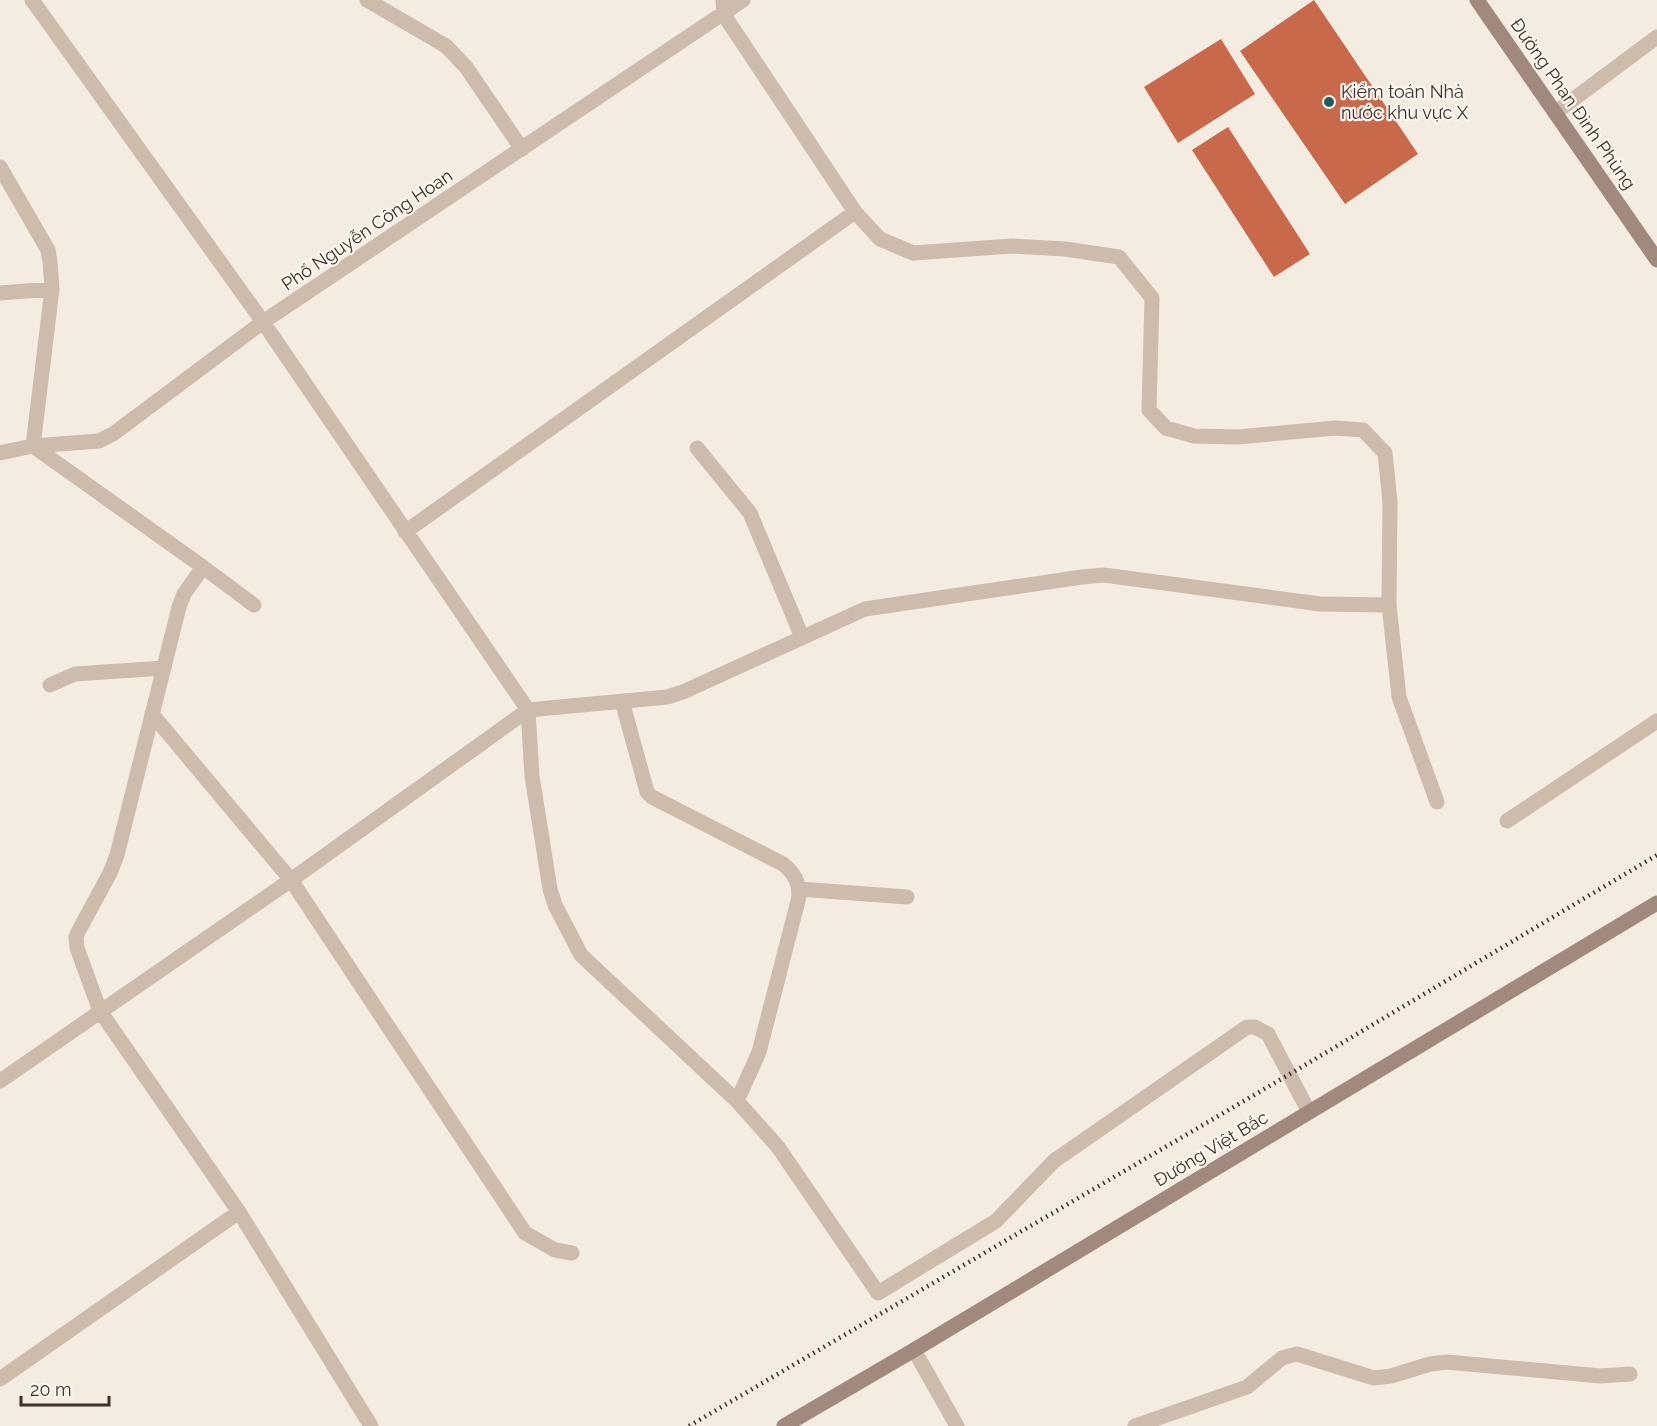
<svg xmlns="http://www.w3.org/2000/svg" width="1657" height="1426" viewBox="0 0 1657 1426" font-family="Raleway,sans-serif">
  <rect width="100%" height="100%" fill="#f4ebe1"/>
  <path fill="#c8694b" d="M1314,0L1418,154L1345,204L1240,51Z
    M1221,39L1255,94L1178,143L1144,87Z
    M1228,127L1310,254L1274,277L1192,150Z"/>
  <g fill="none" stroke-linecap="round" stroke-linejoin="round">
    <path stroke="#cdbbac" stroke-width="15" d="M367,0L446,46L466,67L522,149
      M697,448L750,513L802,637
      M50,685L75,674L164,668
      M1507,821L1657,721
      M799,889L907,897"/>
    <path stroke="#cdbbac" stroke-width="15" d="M723,0L724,15L855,212L880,239L913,253L1012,246L1065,249L1119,257L1152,298L1149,410L1166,428L1194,436L1238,437L1335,428L1363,430L1385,453L1390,502L1389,605L1399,697L1437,802
      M1555,113L1657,37
      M0,167L48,250L50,262L52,289L33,446L203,567L254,605
      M0,293L52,289
      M0,453L33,446L99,441L113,434L263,322L743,0
      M405,532L855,212
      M203,567L184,594L179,607L117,855L110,873L78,932L76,937L77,948L100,1011L239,1212L371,1426
      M622,701L647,792L652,797L783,864C795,874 799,882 799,897L759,1052L737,1101
      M152,714L291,880L525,1233L555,1250L572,1253
      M0,1081L291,880L528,710L263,322L32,0
      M1309,1112L1268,1034L1255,1027H1247L1054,1161L996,1221L878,1293L778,1147L737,1101L581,955L555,905L550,889L532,776L528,710L667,697L683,692L865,609L1082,577L1104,575L1320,604L1389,605
      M914,1350L957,1426
      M0,1379L239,1212
      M1135,1426L1247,1387L1282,1358L1297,1354L1374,1378L1391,1376L1430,1364L1447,1362L1601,1376L1630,1374"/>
    <path stroke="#a18a7d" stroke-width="15" d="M1477,0L1657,260
      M784,1426L914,1350L1657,903"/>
    <path stroke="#3b302b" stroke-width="4.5" stroke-dasharray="1.5 4.5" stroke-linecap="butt" d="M689,1426L1290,1074L1657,855"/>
  </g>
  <circle fill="#1f5a5e" stroke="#fbf5ee" stroke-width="2" cx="1329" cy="102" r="6"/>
  <g text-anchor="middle" stroke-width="4.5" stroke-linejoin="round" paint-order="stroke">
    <g font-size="18" fill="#3b302b" stroke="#fbf5ee" text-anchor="start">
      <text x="1341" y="98">Kiểm toán Nhà<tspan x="1341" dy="21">nước khu vực X</tspan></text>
    </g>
    <g font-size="18" fill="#3b302b" stroke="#fbf5ee">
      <text transform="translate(1573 104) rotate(55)" y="6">Đường Phan Đình Phùng</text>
      <text transform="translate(367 230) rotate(-34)" y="6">Phố Nguyễn Công Hoan</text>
      <text transform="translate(1211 1149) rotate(-31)" y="6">Đường Việt Bắc</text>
    </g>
  </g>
  <path d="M21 1396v9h88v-9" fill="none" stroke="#3b302b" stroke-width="3"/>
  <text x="30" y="1396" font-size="18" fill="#3b302b" stroke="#fbf5ee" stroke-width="4.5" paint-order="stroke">20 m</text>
</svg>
